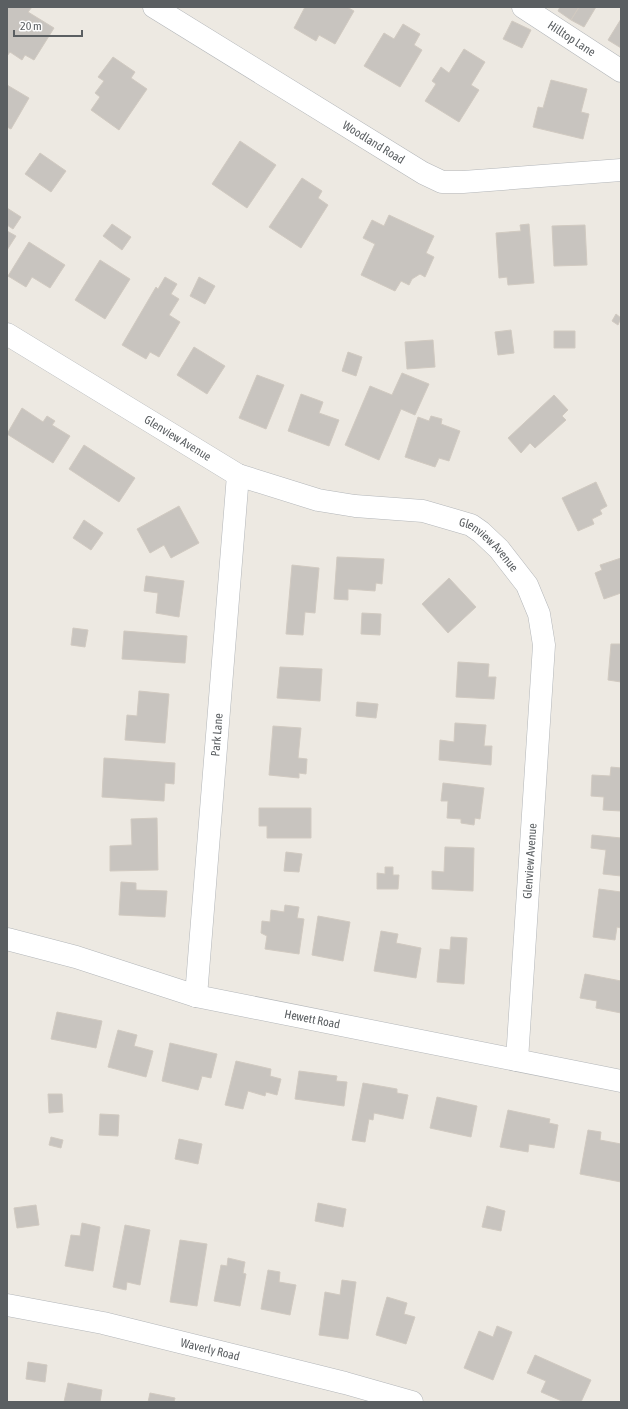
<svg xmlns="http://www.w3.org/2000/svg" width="628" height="1409" viewBox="0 0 628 1409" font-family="'Asap Condensed',sans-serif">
  <rect width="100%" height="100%" fill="#ede9e2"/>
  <path fill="#c8c4bf" stroke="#d1cac1" d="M7,7H32L28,12L54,28L34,60L25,55L22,60L10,52L7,56Z
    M305,7H347L354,11L335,44L319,35L316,41L294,28Z
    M560,7H579L571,20L558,11Z
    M579,7H596L584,27L571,20Z
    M621,19V48L608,40Z
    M512,21L531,30L522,48L503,39Z
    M403,24L420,34L414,45L422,50L400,87L364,66L384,33L394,39Z
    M464,49L485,62L471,85L479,90L459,122L425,101L436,84L432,81L441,67L449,73Z
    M113,57L135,72L131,78L147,89L119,130L91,110L100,97L95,93L104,81L98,77Z
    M551,80L587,89L581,112L589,114L583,139L533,127L538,107L543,108Z
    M7,85L29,98L11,129L7,127Z
    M240,141L276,165L247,208L212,184Z
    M40,153L66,171L51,192L25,174Z
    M302,178L322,191L318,198L328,205L301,248L269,227Z
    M7,208L21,217L13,229L7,225Z
    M389,215L434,236L426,253L434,257L425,277L420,274L412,279L409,285L401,281L395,291L361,275L375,244L363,238L372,220L384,226Z
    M112,224L131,237L122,250L103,236Z
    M529,224L534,283L508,285L507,277L499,278L496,233L521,231L520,225Z
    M585,225L587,265L554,266L552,226Z
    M7,231L16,236L7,250Z
    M29,242L65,265L50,288L32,277L26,287L8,276Z
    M100,260L130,279L105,319L75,300Z
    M165,277L177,284L171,294L179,299L169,315L180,322L159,357L150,352L146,359L122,345L156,287L158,289Z
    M199,277L215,286L205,304L190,296Z
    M616,314L621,318L618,325L612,321Z
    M511,330L514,353L498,355L495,332Z
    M554,331H575V348H554Z
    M433,340L435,367L407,369L405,342Z
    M194,347L225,366L207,394L177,375Z
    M348,352L362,357L356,376L342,371Z
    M402,373L429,384L415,415L401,409L379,460L345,445L370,386L392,395Z
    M257,375L284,385L266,429L239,418Z
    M301,394L323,402L319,413L339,420L329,446L288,431Z
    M554,395L568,410L562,416L566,420L535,448L530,443L521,453L508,438Z
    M22,408L43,422L47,416L55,421L52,425L70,436L53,463L7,434Z
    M431,416L442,419L441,424L460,431L449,461L439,458L435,467L405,457L418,417L429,421Z
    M84,445L135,478L119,502L69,469Z
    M596,482L607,506L600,510L602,514L592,519L594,524L578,531L562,498Z
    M179,506L199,543L171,558L164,545L150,553L137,529Z
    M84,520L103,533L91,550L73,538Z
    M337,557L384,559L382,584L376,583L375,591L348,589V600L334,599Z
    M621,558V593L604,599L595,573L602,570L600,565Z
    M292,565L319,568L315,613L305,612L303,635L286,634Z
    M146,576L184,581L179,617L156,613L158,593L144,591Z
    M449,578L476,607L448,633L422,604Z
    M362,613L381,614L380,635L361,634Z
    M73,628L88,630L85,647L71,645Z
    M124,631L187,636L185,663L122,659Z
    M611,644H621V682L608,680Z
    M458,662L489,664L488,677H496L494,699L456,697Z
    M280,667L322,669L320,701L277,698Z
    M139,691L169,694L165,743L125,740L127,715L137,716Z
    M357,702L378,704L376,718L356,716Z
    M455,723L486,725L484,746H492L491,765L439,760L440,740L454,742Z
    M273,726L301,728L298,758L307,759L306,774L299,773V778L269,775Z
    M104,758L175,763L174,784L165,783L164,801L102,797Z
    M611,767L621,768V811L603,810L604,797L591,796L592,775L610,776Z
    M443,783L484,788L480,819L475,818L474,825L461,823V819L447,818L448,801H441Z
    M259,808H311V838H267V826H259Z
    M157,818L158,870L110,871V846L132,845L131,819Z
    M592,835L621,838V876L603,874L606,850L591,848Z
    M445,847L474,848L473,891L432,889V871L444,872Z
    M286,852L302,854L299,872L284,871Z
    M385,867H393V875H399L398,889H377V873L385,874Z
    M121,882L136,883V890L167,891L165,917L119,915Z
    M599,889L621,892V928L617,927L615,940L593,937Z
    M285,905L299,907L297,918L304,919L299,954L265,949L267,936L261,933L262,921L270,922L271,910L284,912Z
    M318,916L350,922L343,961L312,955Z
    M381,931L398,934L396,943L421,948L416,978L374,971Z
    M451,937L467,938L464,984L437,982L440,949L450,950Z
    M585,974L621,981V1013L596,1008L597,1001L580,998Z
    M57,1012L102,1021L96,1048L51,1039Z
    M118,1030L137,1035L134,1046L153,1051L146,1077L108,1067Z
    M170,1043L217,1054L211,1078L202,1076L198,1090L162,1081Z
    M236,1061L271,1069L270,1076L281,1079L277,1095L266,1092L265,1096L248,1091L243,1109L225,1105Z
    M299,1071L337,1076L336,1081L347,1082L344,1106L295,1099Z
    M363,1083L397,1089V1093L408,1095L403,1119L374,1113L373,1120L369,1119L365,1142L352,1140Z
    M48,1094H62L63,1112L49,1113Z
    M437,1097L477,1106L471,1137L430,1128Z
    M508,1110L550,1119L549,1123L558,1125L554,1148L529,1144L528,1152L500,1147Z
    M100,1114L119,1115L118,1136L99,1135Z
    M588,1130L601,1132L600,1140L621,1144V1182L580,1174Z
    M51,1137L63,1140L61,1148L49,1145Z
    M179,1139L202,1144L198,1164L175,1159Z
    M318,1203L346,1209L343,1227L315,1221Z
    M36,1205L39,1225L17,1228L14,1208Z
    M487,1206L505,1211L501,1231L482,1227Z
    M82,1223L100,1227L93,1271L65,1266L71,1235L80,1236Z
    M125,1225L150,1230L140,1285L127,1282L126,1290L113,1287Z
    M180,1240L207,1244L197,1306L170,1302Z
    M228,1258L245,1262L243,1273L246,1274L240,1306L214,1301L221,1265L227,1266Z
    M268,1270L280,1272L279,1282L296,1285L290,1315L261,1309Z
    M342,1280L356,1282L348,1339L319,1335L325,1292L340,1295Z
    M387,1297L407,1303L404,1314L415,1317L406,1344L376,1335Z
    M497,1326L512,1332L493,1380L464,1368L479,1331L493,1337Z
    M535,1355L591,1380L581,1402H564L541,1392L546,1381L527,1373Z
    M28,1362L47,1365L45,1382L26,1379Z
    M68,1383L102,1390L100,1402H64Z
    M150,1393L175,1398L174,1402H148Z"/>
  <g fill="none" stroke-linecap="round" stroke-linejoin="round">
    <g stroke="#b3b6b9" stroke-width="23">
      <g id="minor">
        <path id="s1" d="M154,7L423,173L442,182H463L621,170"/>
        <path id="s2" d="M523,7L621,71"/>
        <path id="s3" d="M7,334L238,475L318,500L355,506L423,511L471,525L481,532L499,549L527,585L539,614L544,645L517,1060"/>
        <path id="s4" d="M7,939L76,957L196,996L621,1081"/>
        <path id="s5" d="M196,996L238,475"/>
        <path id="s6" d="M7,1305L103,1323L345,1383L412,1402"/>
      </g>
    </g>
    <use href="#minor" stroke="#fff" stroke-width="22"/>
  </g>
  <g text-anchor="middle" stroke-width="3.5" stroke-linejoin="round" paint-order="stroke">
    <g font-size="12" fill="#5b5f62" stroke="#fff">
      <text dy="4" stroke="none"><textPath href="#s2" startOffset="58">Hilltop Lane</textPath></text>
      <text dy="4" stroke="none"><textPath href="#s1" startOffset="258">Woodland Road</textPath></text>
      <text dy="4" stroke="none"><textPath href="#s3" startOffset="200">Glenview Avenue</textPath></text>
      <text dy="4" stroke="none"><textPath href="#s3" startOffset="536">Glenview Avenue</textPath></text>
      <text dy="4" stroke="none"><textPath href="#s5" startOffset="262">Park Lane</textPath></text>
      <text transform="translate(530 861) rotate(-86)" y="4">Glenview Avenue</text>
      <text dy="4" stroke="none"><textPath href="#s4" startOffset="316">Hewett Road</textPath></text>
      <text dy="4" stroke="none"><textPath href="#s6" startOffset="208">Waverly Road</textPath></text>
    </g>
  </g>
  <rect width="628" height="1409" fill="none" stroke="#5b5f62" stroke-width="16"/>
  <path d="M14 30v6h68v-6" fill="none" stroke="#5b5f62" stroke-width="2"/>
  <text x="20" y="30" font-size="12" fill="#5b5f62" stroke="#ffffff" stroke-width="3" paint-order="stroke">20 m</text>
</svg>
